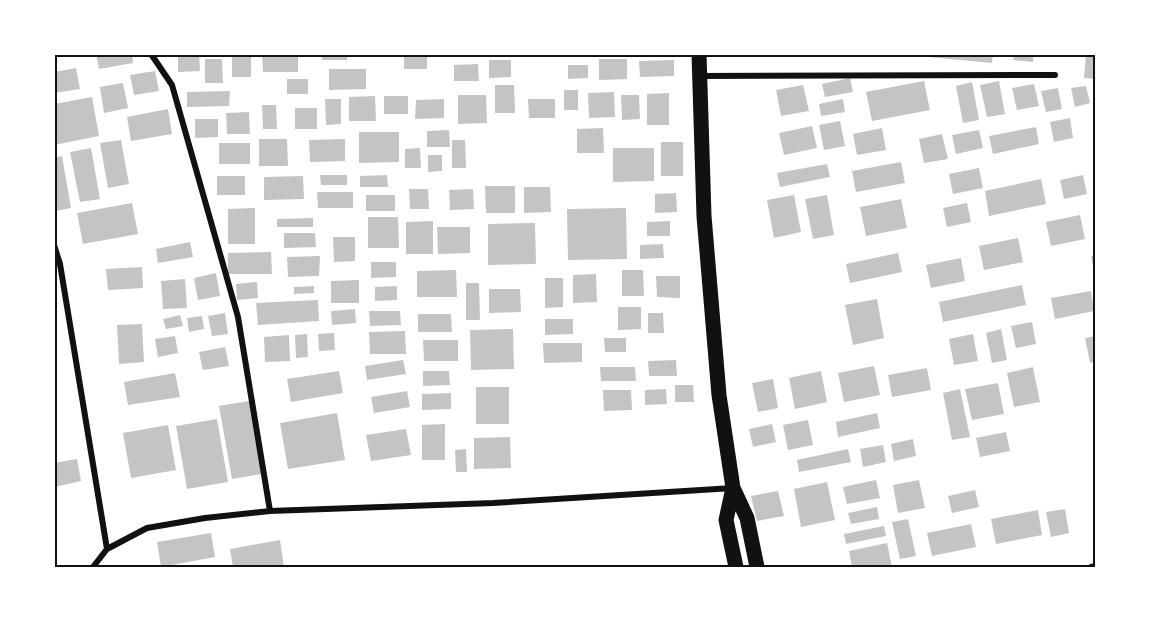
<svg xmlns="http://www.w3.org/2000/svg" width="1150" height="621" viewBox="0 0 1150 621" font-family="'IBM Plex Sans',sans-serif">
  <rect width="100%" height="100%" fill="#fff"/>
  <path fill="#c4c4c4" d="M96,54H132L133,63L99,69Z
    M178,54H199L200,71L178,72Z
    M232,54H251V77H232Z
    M262,54H298V72H263Z
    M322,54H347V60H322Z
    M404,54H427V69H404Z
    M929,54H993L992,63L929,57Z
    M1014,54H1033V62L1013,60Z
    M1086,54L1096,55V79L1084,78Z
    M205,59H222L223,83H205Z
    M599,59H627V79L599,80Z
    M489,60H511V77L489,78Z
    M674,60V76L640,77L639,61Z
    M478,64L479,81H454V65Z
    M568,65H588V78L568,79Z
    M76,68L80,89L54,93V72Z
    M329,69H366V89L329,90Z
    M155,71L159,91L134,95L130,75Z
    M850,78L853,92L825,97L822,84Z
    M287,79H308V94H287Z
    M924,81L930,110L872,121L866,92Z
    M999,81L1005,114L987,117L980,85Z
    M972,82L979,120L963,123L956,86Z
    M123,83L128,108L104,113L100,87Z
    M1034,84L1039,106L1017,110L1012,88Z
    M495,85H514L515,113H495Z
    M803,85L809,111L781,116L776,90Z
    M1086,86L1090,103L1075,107L1071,88Z
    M1058,88L1062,109L1046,112L1041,91Z
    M564,90H578V110H564Z
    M230,91L229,106L187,107V92Z
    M614,92L615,117L589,118L588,93Z
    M669,93V125H647V94Z
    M458,95H486L487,123L458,124Z
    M621,95H639L640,119L622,120Z
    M375,96L376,121H349V97Z
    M384,96H408V114H384Z
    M92,97L99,136L54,145V104Z
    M325,99H341V124L326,125Z
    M444,99V118L415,119L416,100Z
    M528,99H555V118H529Z
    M843,99L845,112L821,116L819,104Z
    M262,105H276L277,129H263Z
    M295,108H317V129H295Z
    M168,109L172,134L131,141L127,117Z
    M249,112L250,134H227L226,113Z
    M1070,118L1073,138L1054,142L1050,122Z
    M195,119H218V137L195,138Z
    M840,121L845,146L824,150L819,125Z
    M812,126L817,148L784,155L779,133Z
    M1036,127L1039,144L993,154L989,136Z
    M603,128L604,153H577V129Z
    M882,128L886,150L857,155L853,134Z
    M449,130L450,147H427V131Z
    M979,130L983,148L956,154L952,135Z
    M359,132H399V162L359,163Z
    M942,134L948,159L924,163L919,139Z
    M259,139H287L288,166H259Z
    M345,139V161L310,162L309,140Z
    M121,140L129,184L108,188L100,143Z
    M452,140H465L466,168H452Z
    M661,142H683V176H661Z
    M219,143H250V164H219Z
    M91,148L100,199L80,202L70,152Z
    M420,148L421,168H405V149Z
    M613,148H654V181L613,182Z
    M428,155H442V171L428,172Z
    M62,156L71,208L56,211L54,158Z
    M901,162L905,183L856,192L852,171Z
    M827,164L830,177L780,187L777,173Z
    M979,168L983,188L953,194L949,174Z
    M320,175H347V185H321Z
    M387,175L388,187H360V176Z
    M1083,175L1087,194L1064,199L1060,180Z
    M217,176H245V195H217Z
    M303,176L304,199L264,200V177Z
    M1041,179L1046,204L989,216L985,191Z
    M485,186H515V213H486Z
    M524,187H550L551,212L524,213Z
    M409,189H428L429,209H410Z
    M473,189L474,209L450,210L449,190Z
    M317,192H353V208H318Z
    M676,193L677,212L655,213V194Z
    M366,195H395V211H366Z
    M794,195L801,232L774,238L767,200Z
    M827,195L834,235L813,239L805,199Z
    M901,199L907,228L866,236L860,207Z
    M132,203L138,234L83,244L77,213Z
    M967,203L971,222L947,227L943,208Z
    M255,208V244H228V209Z
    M626,208L627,259L568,260L567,209Z
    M1080,215L1085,239L1051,246L1046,222Z
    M368,217H398L399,248H368Z
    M313,218V227H277V219Z
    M433,221V254H406V222Z
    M670,221V236H647V222Z
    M535,223L536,264L488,265V224Z
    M437,227H470V253L438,254Z
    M284,233H315L316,247L284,248Z
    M333,237H355V261L334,262Z
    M1018,238L1023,262L984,270L979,246Z
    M190,242L193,257L158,263L156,249Z
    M663,244L664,258L640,259V245Z
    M271,252L272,274H228V253Z
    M898,253L902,272L850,283L846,264Z
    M1096,255V277H1095L1091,256Z
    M320,256L319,276L288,277L287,257Z
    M961,258L965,281L931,288L926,265Z
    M371,262H396V277L371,278Z
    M142,267L143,288L108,290L106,269Z
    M456,270L457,297H417V271Z
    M622,270H643L644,296H622Z
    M216,273L220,296L198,300L194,278Z
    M596,274L597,302L573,303V275Z
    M656,276H680V298L657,297Z
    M545,278H563V307L545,308Z
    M185,279L187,308L163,309L161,281Z
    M359,280V303H331V281Z
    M257,282L258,298L237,300L236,284Z
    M466,283H479L480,320H466Z
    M1022,285L1026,305L943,322L939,302Z
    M314,286V293L294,294V287Z
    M397,286V300L375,301V287Z
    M489,289H520L521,312L489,313Z
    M1091,291L1094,311L1055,319L1051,298Z
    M877,299L884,338L853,345L845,305Z
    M318,300L319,321L258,325L256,303Z
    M618,307H641V329L618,330Z
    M355,309L356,323L332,325L331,311Z
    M369,311H400L401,325L370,326Z
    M225,313L228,334L212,336L208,316Z
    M648,313H663L664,333H648Z
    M418,314H451L452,332H418Z
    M180,315L183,326L166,329L163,319Z
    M202,316L204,329L189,332L187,318Z
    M545,319H573V334L545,335Z
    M1032,322L1036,344L1016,348L1011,326Z
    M142,324L144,362L119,364L117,325Z
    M513,329L514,369L471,370L470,330Z
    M1001,329L1007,360L992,363L986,333Z
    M405,331L406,354H370L369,332Z
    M334,333L335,350L319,351L318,334Z
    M307,334L308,357L296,358L295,335Z
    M973,334L978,361L954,365L949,339Z
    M289,335L290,361L265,362L264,337Z
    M175,336L178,353L158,357L155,339Z
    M1096,336V361L1090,363L1085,338Z
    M604,338H626V352H605Z
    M423,340H458V361H424Z
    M543,343H582V362L544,363Z
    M225,347L229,366L203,370L199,352Z
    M403,360L406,374L367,380L365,366Z
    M676,360L677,376H649L648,361Z
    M874,366L880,395L844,402L838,373Z
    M600,367H635L636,381H601Z
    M1033,367L1040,402L1014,407L1007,373Z
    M927,368L931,390L892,397L888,375Z
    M339,371L343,393L291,402L287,379Z
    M423,371H449L450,385L423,386Z
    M821,371L827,402L795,409L789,378Z
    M175,373L180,397L128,405L124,382Z
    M773,379L778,408L758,412L752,383Z
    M998,383L1004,414L972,420L965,389Z
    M675,385H693L694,402H675Z
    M476,387H509V424H476Z
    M666,389L667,404L645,405V390Z
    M960,389L970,437L952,440L943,393Z
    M603,390H631L632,410L604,411Z
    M407,391L410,407L374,413L371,397Z
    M451,393V409L422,410V394Z
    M249,401L262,474L232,479L219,406Z
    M337,413L345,460L288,469L280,423Z
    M877,413L880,428L838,437L836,422Z
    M217,419L228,482L187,489L176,426Z
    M808,420L813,445L788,450L783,425Z
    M445,424V460H422V425Z
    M772,424L776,442L753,447L749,429Z
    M168,425L176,470L131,478L123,433Z
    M406,429L411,455L371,461L366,435Z
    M1006,432L1010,451L980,457L976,438Z
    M510,437L511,468L474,469V438Z
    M913,439L916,456L894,461L891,444Z
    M883,445L886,462L863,467L860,449Z
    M466,449L467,472H456L455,450Z
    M848,449L851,462L799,472L797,460Z
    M77,459L81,481L54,487V463Z
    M876,480L880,498L847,504L843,487Z
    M919,480L925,508L898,513L893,485Z
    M827,482L835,520L801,527L794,489Z
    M975,490L979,507L952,513L948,496Z
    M778,491L784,516L757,521L751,496Z
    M877,507L879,519L851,524L848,513Z
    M1065,509L1069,533L1051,537L1046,512Z
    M1038,510L1042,535L996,544L991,519Z
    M908,519L916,556L900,559L892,522Z
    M971,524L976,547L932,556L927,533Z
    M884,526L886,536L846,544L844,534Z
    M211,533L215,557L161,567L157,542Z
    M280,540L284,567H233L230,549Z
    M887,543L892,567H852L849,551Z"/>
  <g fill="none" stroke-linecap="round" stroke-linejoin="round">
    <path stroke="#111" stroke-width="6" d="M151,54L172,85L238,317L270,511
      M700,76L1055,75
      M54,245L60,264L107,549
      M93,567L107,549L147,528L205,518L270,511L493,503L733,488
      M1091,567L1096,566"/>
    <path stroke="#111" stroke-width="15" d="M699,54L704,216L719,395L733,488L747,518L757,567
      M733,488L726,520L736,567"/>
  </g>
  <rect width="1150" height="621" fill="none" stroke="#ffffff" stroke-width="111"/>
  <rect x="56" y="56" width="1038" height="510" fill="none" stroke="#111" stroke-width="2"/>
</svg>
